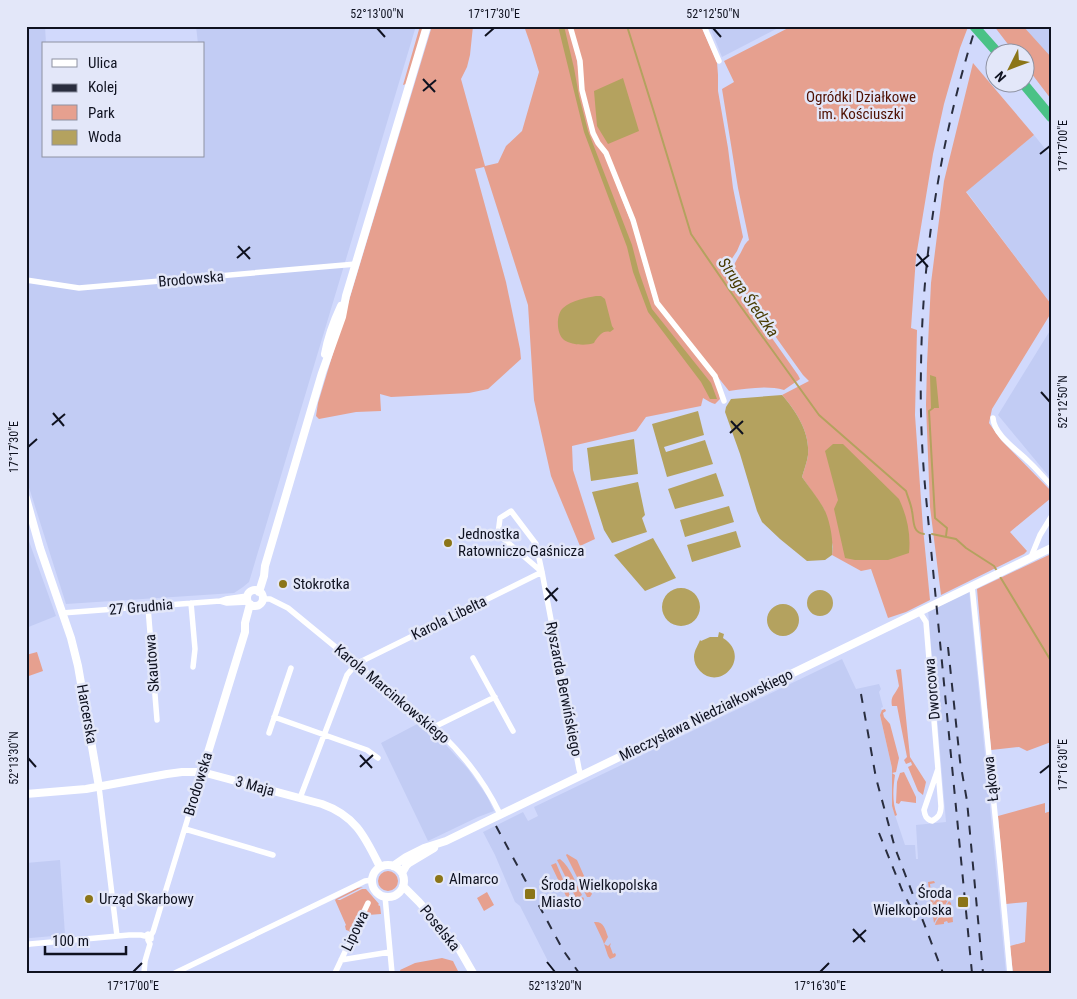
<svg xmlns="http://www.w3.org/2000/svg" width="1077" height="999" viewBox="0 0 1077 999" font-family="'Roboto Condensed',sans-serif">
  <rect width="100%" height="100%" fill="#d1d9fc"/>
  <path fill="#c2ccf4" d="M26,26H45L46,44H44V156H204V44H198L196,26H416L249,582L243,587L234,593L66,604L26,478V275L29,273L26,253Z
    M711,26H782L722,57L710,27Z
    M994,26H1051V99L1025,65L1024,52H1014Z
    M1034,135L1051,156V304L966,191Z
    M1051,329V479L998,415Z
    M26,533L56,616L26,628Z
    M969,590L1006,973H554L520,906L515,902L495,855L483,832L523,812L528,821L538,816L534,807L842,659L856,689L879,684L881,689L879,692L883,707L881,708L882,711L880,715L892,768V806L905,845H915L916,859H918L916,825L946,822L928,610Z
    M421,722L445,744L468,769L487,796L494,811L478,817L428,841L381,743Z
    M60,860L65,935L30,938L26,937V863Z"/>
  <path fill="#e6a08f" d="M420,26H425L406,84L403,85Z
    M432,26H473L470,55L467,67L461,79L485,166L498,163L506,146L522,131L539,72L531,46L524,26H568L574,44L588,122L604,153L633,227L655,304L713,377L718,389L720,399L715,404C711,403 707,400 703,398L701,406L646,417L636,431L572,446L573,470L595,539L580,546L551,476L534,400L528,305L484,167L475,169L506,282L520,349L521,359L488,389L469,393L391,397L380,394L381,411L356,412L319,419L316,416L318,403Z
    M572,26H701L717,62L718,75V91L728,148L733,188L743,237L737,251L731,260L729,273L732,281L740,293L798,375L800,379L784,390C766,385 747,389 729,391L658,302L634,217L594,132L583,89Z
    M792,26L968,27L960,48L944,104L933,154L916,257L911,328L917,330L915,415L923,528L930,600L906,612L888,618L871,569L861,571L832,555L833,547L824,509L802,477C804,470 807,462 808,455C810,432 796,411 782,395L809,381L803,375L735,280C730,269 735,263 740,254C743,249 744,244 749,240L738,188L722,89L734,82L724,61Z
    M994,26H1023L1051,57V99L1025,65L1024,52H1014Z
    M973,63L1034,135L966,192L1051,304V313L992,409L989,423L1001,440L1051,491V498L1010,532L1027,551L1024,554L941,595L930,507L926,405L927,364L931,283L944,181Z
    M1051,554V742L1027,751L1019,747L991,750L977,589Z
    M37,652L43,671L26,677V655Z
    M901,669L910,757L926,782L923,795L918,791L908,767L912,765L911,762L906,764L904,760L907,757L897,706H892C890,696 895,695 899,686L896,670Z
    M885,709L886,711L883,713L884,717L890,724L899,758L896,772L892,773L895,775C893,789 892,802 897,815L895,816L892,806V768L880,715L882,710Z
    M904,772L916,797V803L901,801L899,804L896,803L897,782L900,773Z
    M1045,803V813L1051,811V973H1013L1010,946L1025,942L1027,902L1006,904L998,816Z
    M567,854L577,860L592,894L590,897H587L566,855Z
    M560,859C571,868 575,882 582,895L579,897L580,899L583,897L584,899L582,904H579L557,860Z
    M556,863L571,898L570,900L566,896L551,865Z
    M378 881a10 10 0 1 1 20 0a10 10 0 1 1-20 0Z
    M934,881L935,883L930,884L931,891H935V893L931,894L932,898H935L933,903L938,898H945L948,900L934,923L930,898L928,882Z
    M363,887L337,900H340L362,889H366L379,904L378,905L380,906L381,914L368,915L350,933L349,931L346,930L345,926L346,925L335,900L336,899L357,888Z
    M487,892L494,905L484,911L477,898Z
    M949,901L951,903L953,922L948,923L947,921L944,922V924L935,925L936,922Z
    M594,922C604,921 605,929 608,937L604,944L608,946L611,943L610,946L613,954L615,953L616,955L615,957L610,959L608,956L603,941Z
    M442,958L453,961L459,973H401L400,970L415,963Z"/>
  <path fill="#b4a25f" d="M558,26H564L574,68L579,96L588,131L632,245L639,272L652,309L707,378L711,383L717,399H710L701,382L648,312L633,272L627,247L584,132Z
    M623,78L639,131L608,144L597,126L594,91Z
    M596,296H601L605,299L612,326L614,329L610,332C603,330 599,336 595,341L594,343C586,346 571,345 564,340C556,334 556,314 563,308C572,300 586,298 596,296Z
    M930,375L936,377L939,408H931Z
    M782,395C796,411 810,432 808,455C807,462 804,470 802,477C809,487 817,497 823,507C830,519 834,542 832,555L825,560L807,561L780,539L762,522L757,511L740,454L725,412L726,407L731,399Z
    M698,411L704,435L664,447L666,452L705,440L713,464L667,477L652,424Z
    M634,439L638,474L591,481L587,448Z
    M833,444H843L899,499C907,516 911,534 909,553L888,560H855L845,558L834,509L838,500L825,451Z
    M716,473L724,496L675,509L668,489Z
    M638,482L645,515L642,518L647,532L612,543L604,530L592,492Z
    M729,506L734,522L685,537L680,520Z
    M736,531L741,547L692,562L687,545Z
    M653,538L676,578L645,591L614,555Z
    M662 607a19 19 0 1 1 38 0a19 19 0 1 1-38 0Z
    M807 603a13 13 0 1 1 26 0a13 13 0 1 1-26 0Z
    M767 620a16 16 0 1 1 32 0a16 16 0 1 1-32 0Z
    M719,632L724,634L723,638C752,656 721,692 700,671C696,667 694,662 694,657C694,650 699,644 700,640L701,641L710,637H718Z"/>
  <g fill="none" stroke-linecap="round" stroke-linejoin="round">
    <path stroke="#b4a25f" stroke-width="2" d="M627,26L653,109L691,234L739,304L819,415L906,491C908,498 911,504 912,511C914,520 912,533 924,534
      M933,408L929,411L935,518L947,528L946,536
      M932,534L956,539L966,548L994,566L997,571
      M999,575L1051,661"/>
    <path stroke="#fff" stroke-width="5.5" d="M570,26L580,61L582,90L593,133L598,143L606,153L633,220L657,303L715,376L724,401
      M704,26L719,61
      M26,280L79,288L356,264
      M993,418C994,435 1017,450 1028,461C1036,468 1043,477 1051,485
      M1031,557L1040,535L1051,517
      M542,572L498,534L500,518L511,511L536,544L542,572L579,769L581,776
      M972,586L1000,864L1010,973
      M262,599H270L288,608L439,732C464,755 485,783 500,814
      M220,601L227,603L248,602
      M191,603L195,649L193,667
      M148,607L157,720
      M919,611L926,622L941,806C941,814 939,817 932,821C926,819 925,816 924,810L938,769
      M62,613L220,601L226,599L247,596
      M473,658L513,731
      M274,717L367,750L378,758
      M434,727L495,697
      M269,733L291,668
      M99,787L117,936
      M300,798L347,675L356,664L542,572
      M185,829L273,855
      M385,896L392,973
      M26,945L30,944L129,935H141L145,936L148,934L151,935
      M341,960L390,952
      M144,973L145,961L150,944L148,940L151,939V935L153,932L202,772
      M175,973L355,886L365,881L372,880
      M335,973L368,903"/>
    <path stroke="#fff" stroke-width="8" d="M325,354C328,337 334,321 341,306
      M26,498L40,548L71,638L78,666L99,787
      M247 598a8 8 0 1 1 16 0a8 8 0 1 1-16 0Z
      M259,592L264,576L265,566L322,373L342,317L346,296L427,26
      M202,772L245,632V623L250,604
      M26,794L86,789L167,774L182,772H202L322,804C356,816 365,837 380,867
      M372 881a16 16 0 1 1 32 0a16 16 0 1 1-32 0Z
      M393,866L406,857L424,848L446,841L1051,548
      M402,873L406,866L409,863L434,848
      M403,886L419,902L458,947L473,973"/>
    <path stroke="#4ac286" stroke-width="10" d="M974,26L997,52
      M1022,82L1051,117"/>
    <path stroke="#292d3e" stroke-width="2" stroke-dasharray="9 9" stroke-linecap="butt" d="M948,647L960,761L967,801L983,973
      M861,694L876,778L895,848L943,973
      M496,826L563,950L579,973
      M879,833L902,890L914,914
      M972,973L926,497C922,455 920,412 921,369C922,253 941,136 976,26"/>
  </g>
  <path fill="none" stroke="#0f1220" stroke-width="2" d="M377,28L385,37M713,28L721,37M485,36L494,28M423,79L435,92M423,91L436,80M1040,154L1050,146M238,246L250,259M917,254L928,267M237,258L250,247M916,266L929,255M1041,392L1050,402M53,413L64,426M731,421L743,434M52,425L65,414M730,433L743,421M28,447L37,439M546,588L557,601M545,600L558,588M360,755L372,768M28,758L36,767M360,767L373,755M1040,773L1050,765M853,929L865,942M853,942L866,930M547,962L555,972M133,972L142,963M820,972L829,963"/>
  <g fill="#8b7518" stroke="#e3e7f9" stroke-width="2">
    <circle cx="448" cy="543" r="5"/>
    <circle cx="283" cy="584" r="5"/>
    <circle cx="439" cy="879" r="5"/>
    <rect x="524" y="888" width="12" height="12" rx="2.5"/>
    <circle cx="89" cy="899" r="5"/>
    <rect x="957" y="896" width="12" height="12" rx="2.5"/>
  </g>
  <g text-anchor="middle" stroke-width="5" stroke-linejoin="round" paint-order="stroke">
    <g font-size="15" fill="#4f1103" stroke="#e3e7f9">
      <text x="861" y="102">Ogródki Działkowe<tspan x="861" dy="17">im. Kościuszki</tspan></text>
    </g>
    <g font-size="15" fill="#0f1220" stroke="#e3e7f9">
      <text transform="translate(191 279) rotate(-5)" y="5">Brodowska</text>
      <text transform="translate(141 607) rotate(-5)" y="5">27 Grudnia</text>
      <text transform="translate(449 618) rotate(-26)" y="5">Karola Libelta</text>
      <text transform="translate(152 663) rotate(-94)" y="5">Skautowa</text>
      <text transform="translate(564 689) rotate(79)" y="5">Ryszarda Berwińskiego</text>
      <text transform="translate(932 689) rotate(-95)" y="5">Dworcowa</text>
      <text transform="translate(392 694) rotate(40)" y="5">Karola Marcinkowskiego</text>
      <text transform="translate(87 714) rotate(80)" y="5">Harcerska</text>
      <text transform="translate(706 715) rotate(-26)" y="5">Mieczysława Niedziałkowskiego</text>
      <text transform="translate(991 779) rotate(-96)" y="5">Łąkowa</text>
      <text transform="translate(198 784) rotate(-73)" y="5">Brodowska</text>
      <text transform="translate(255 786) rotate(15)" y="5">3 Maja</text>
      <text transform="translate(440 928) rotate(51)" y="5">Poselska</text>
      <text transform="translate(355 931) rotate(-64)" y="5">Lipowa</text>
    </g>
    <g font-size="15" fill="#0f1220" stroke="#e3e7f9" text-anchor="start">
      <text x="458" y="539">Jednostka<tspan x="458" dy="17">Ratowniczo-Gaśnicza</tspan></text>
      <text x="293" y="589">Stokrotka</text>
      <text x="449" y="884">Almarco</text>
      <text x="541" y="890">Środa Wielkopolska<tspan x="541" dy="17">Miasto</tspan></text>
      <text x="952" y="898" text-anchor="end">Środa<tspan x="952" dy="17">Wielkopolska</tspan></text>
      <text x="99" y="904">Urząd Skarbowy</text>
    </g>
    <g font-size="16" font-style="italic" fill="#483b02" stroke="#e3e7f9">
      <text transform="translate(749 297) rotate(55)" y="6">Struga Średzka</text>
    </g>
  </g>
  <rect width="1077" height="999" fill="none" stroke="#e3e7f9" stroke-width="55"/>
  <rect x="42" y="42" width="162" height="115" fill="#e3e7f9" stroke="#8e92a2"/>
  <rect x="52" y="59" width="25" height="8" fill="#ffffff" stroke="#8e92a2"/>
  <text x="88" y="68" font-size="15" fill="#0f1220">Ulica</text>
  <rect x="52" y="84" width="25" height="8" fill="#292d3e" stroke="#8e92a2"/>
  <text x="88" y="92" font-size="15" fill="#0f1220">Kolej</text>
  <rect x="52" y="105" width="25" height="15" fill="#e6a08f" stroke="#8e92a2"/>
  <text x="88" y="118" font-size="15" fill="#0f1220">Park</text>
  <rect x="52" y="130" width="25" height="15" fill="#b4a25f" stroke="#8e92a2"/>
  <text x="88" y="142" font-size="15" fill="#0f1220">Woda</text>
  <g transform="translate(1010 68) rotate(228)"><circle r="24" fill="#e3e7f9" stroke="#8e92a2"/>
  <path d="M0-4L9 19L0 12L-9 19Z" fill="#8b7518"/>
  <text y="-8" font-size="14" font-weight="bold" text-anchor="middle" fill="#0f1220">N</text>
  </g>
  <path d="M45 946v8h81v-8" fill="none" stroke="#0f1220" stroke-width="2.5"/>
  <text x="52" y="946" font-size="15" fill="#0f1220" stroke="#e3e7f9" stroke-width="4" paint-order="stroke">100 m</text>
  <rect x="28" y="28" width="1022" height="944" fill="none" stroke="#0f1220" stroke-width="2"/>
  <g font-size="12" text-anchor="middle" fill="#0f1220">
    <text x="377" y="18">52°13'00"N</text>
    <text x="494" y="18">17°17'30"E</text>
    <text x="713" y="18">52°12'50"N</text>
    <text transform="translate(1063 146) rotate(-90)" y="4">17°17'00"E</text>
    <text transform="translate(1063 402) rotate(-90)" y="4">52°12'50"N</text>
    <text transform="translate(14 447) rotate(-90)" y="4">17°17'30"E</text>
    <text transform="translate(14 758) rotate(-90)" y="4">52°13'30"N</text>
    <text transform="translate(1063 765) rotate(-90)" y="4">17°16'30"E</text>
    <text x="133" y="990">17°17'00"E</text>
    <text x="555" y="990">52°13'20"N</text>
    <text x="820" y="990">17°16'30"E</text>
  </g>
</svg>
